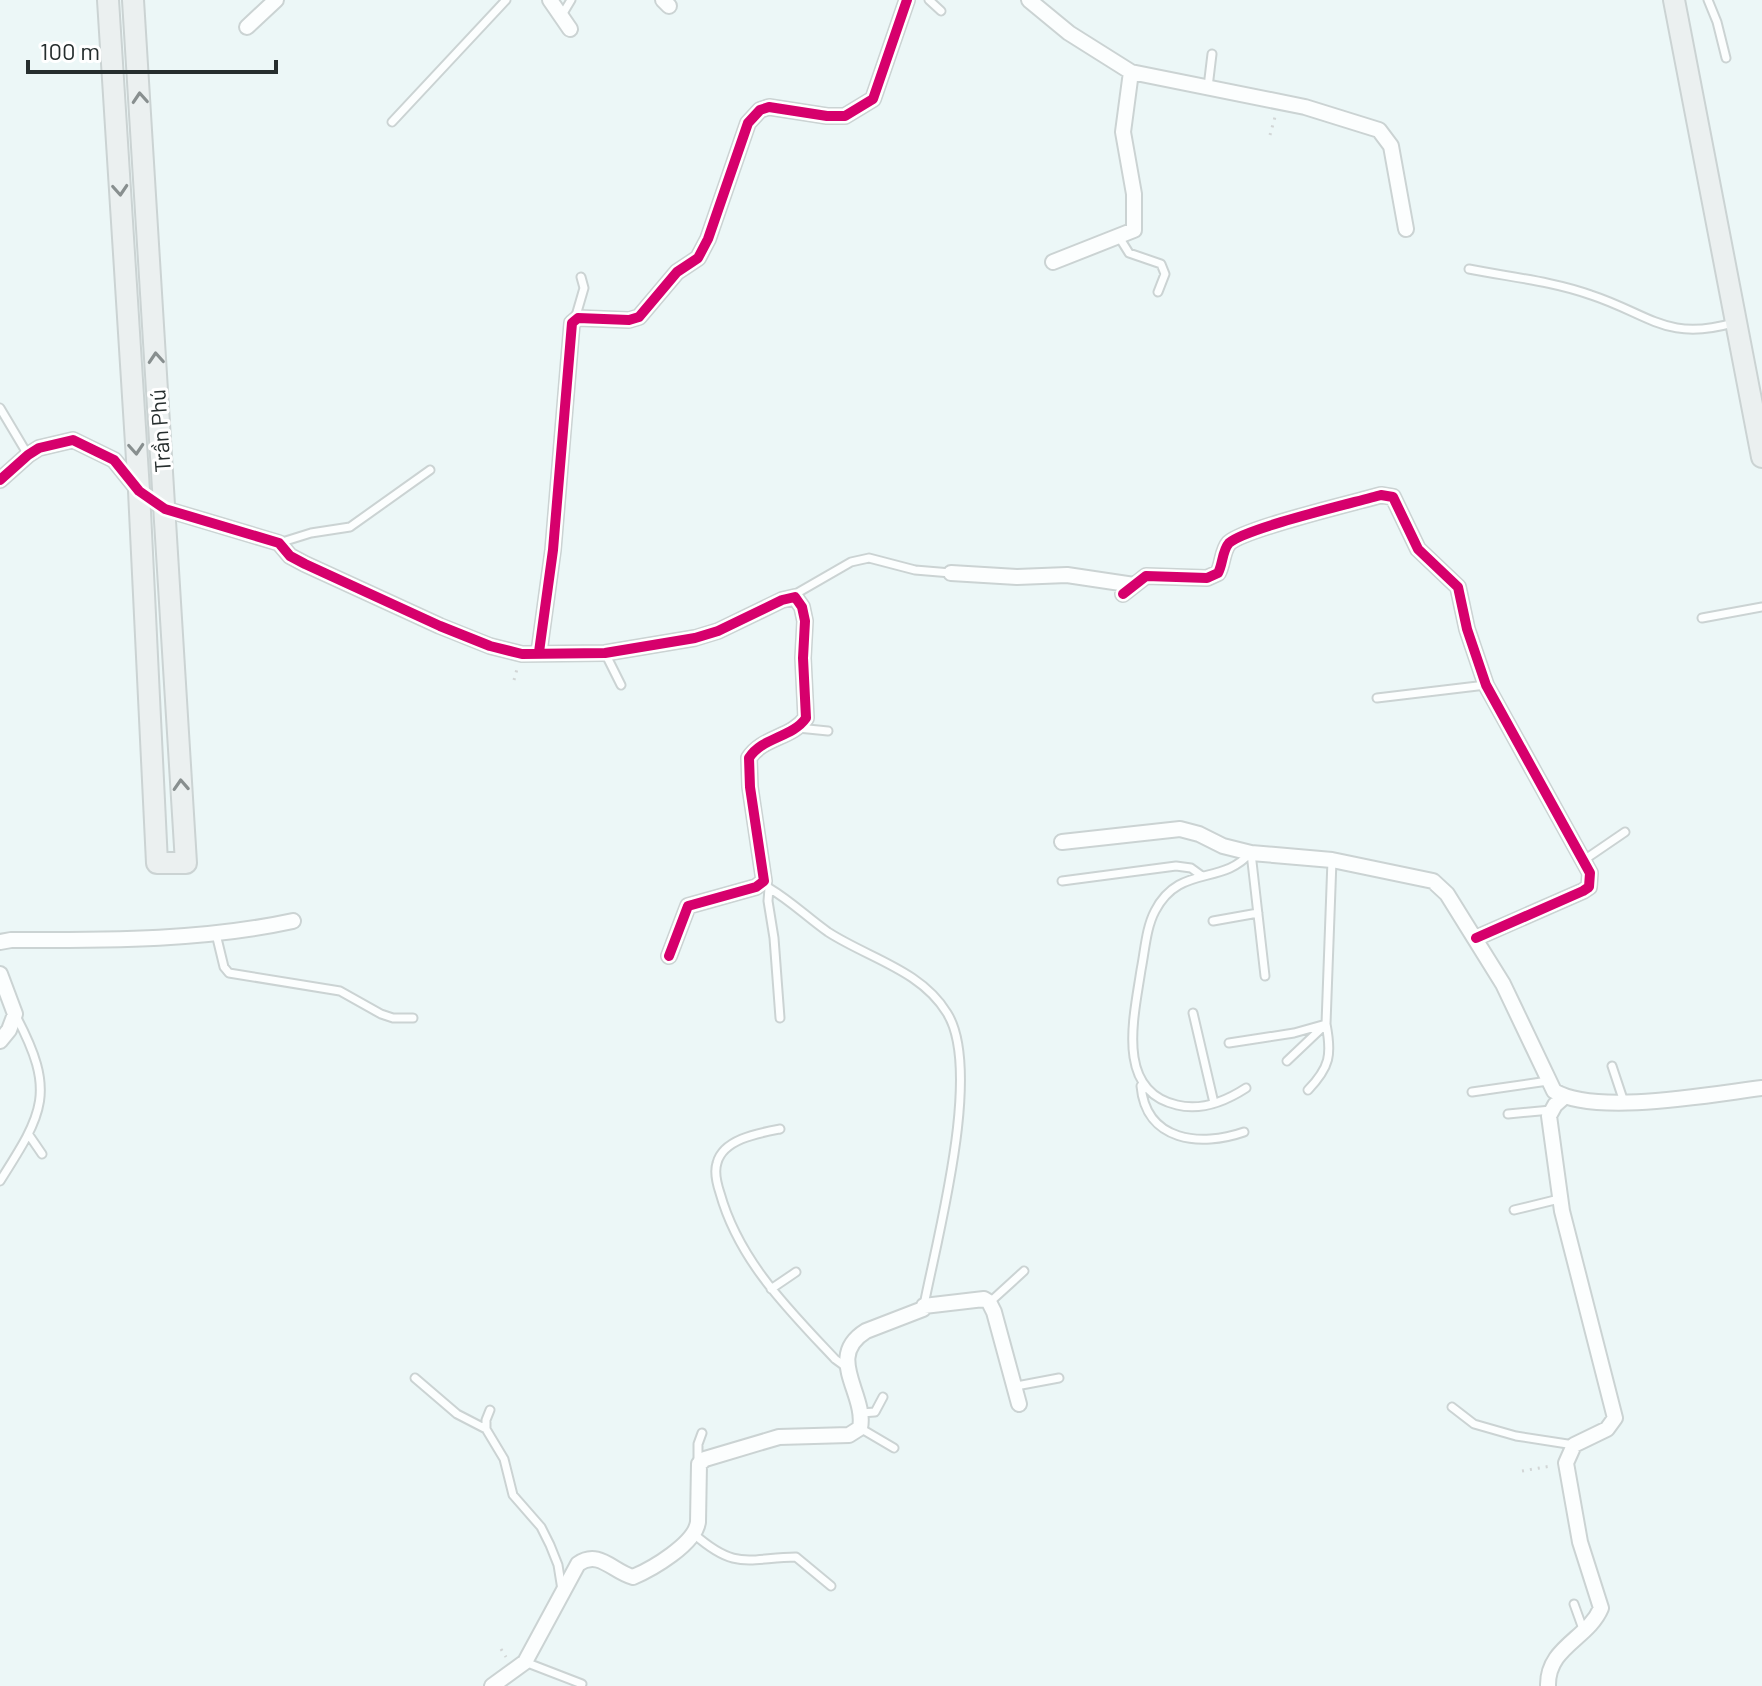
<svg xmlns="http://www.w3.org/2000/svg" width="1762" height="1686" viewBox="0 0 1762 1686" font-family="Barlow,sans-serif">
  <rect width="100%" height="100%" fill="#ecf7f7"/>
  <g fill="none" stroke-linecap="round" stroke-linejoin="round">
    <g stroke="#cbd3d3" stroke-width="11">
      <path id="lane" d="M929,0L941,11
        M1708,0L1717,22L1726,58
        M562,15L571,0
        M1208,87L1212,54
        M392,122L506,0
        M1119,237L1129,253L1161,264L1165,274L1158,292
        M1469,269C1509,277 1552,281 1591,295C1649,314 1667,342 1733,323
        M575,319L584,288L581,277
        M0,408L28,455
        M279,543L311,533L350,527L430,470
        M792,596L851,562L869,558L915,570L951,573
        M1702,618L1762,607
        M605,653L621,685
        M1377,698L1486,685
        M798,728L828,731
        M1251,853L1265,976
        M1584,860L1625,832
        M764,881L769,888C791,901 808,918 828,932C868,958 921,970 947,1013C983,1070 937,1238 924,1305
        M1062,881L1176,866L1191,868L1202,876
        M769,888L768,901L774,938L780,1018
        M1213,921L1258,913
        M216,934L224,967L229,973L340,991L381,1014L393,1018H413
        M1193,1013L1214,1103
        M1229,1043L1294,1033L1326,1024C1332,1055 1330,1067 1308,1090
        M1287,1061L1326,1024L1332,860
        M1612,1066L1624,1102
        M1141,1086C1146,1142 1201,1147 1244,1132
        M1246,1088C1226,1101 1201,1111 1177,1105C1115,1091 1134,1017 1141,970C1145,950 1146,928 1155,911C1179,864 1222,886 1250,853
        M1472,1092L1548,1081
        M1508,1114L1551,1110
        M780,1129C759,1133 723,1139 717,1163C714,1172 717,1184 720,1193C739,1261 788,1309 835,1359L846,1367
        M29,1135L42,1154
        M0,1181C44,1112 56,1092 16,1016
        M1514,1210L1559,1199
        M771,1289L796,1272
        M990,1302L1024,1271
        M415,1378L457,1414L486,1429
        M1016,1386L1059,1378
        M1452,1407L1474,1424L1516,1436L1574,1445
        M490,1410L486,1420V1429L504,1459L513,1495L541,1527L550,1545L558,1565L562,1590
        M861,1413L875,1412L883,1397
        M860,1428L894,1448
        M698,1462V1444L702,1433
        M694,1534C736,1571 748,1558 796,1557L831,1586
        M1574,1604L1583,1629
        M525,1662L582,1684"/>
    </g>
    <g stroke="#cbd3d3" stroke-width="18">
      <path id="street" d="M550,0L570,29
        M663,0L669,6
        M1029,0L1069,33L1131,72L1305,107L1379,130L1391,146L1406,229
        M247,27L276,0
        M1053,262L1134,230V194L1123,132L1131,72
        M0,480L28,455L39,448L73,440L114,460L139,491L165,509L279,543L290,556L305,564L440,626L490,646L522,654L605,653L695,638L718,631L782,600L795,597L802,607L805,621L803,658L806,718C792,738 762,737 749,758L750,787L764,881L756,887L688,906L669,956
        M951,573L1017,577L1067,575L1134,585
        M1123,594L1146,576L1207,578L1218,573C1223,564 1222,551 1229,543C1246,528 1353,503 1381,495L1393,497L1418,549L1458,587L1467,629L1486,685L1590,873L1589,887L1583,891L1476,938
        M539,652L553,550L572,323L578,318L629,320L639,317L677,272L698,258L708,239L748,123L760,110L769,107L827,116H845L873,99L907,0
        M1062,842L1180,829L1199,834L1223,846L1251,853L1332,860L1433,881L1447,894L1503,984L1554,1091C1595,1116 1713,1094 1762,1088
        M0,942L11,940C105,940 201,941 293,921
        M0,974L15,1014L9,1030L0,1041
        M492,1686L525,1662L578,1564C599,1549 613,1572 633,1577C652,1569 695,1544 698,1522L699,1464L705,1459L779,1437L849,1435L860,1428C867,1394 824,1357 866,1331L923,1309L924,1306L984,1299L989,1302L994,1312L1019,1404
        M1548,1686C1547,1647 1588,1639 1601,1608L1580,1542L1566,1463L1574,1445L1607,1429L1615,1418L1562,1211L1549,1116L1555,1105L1564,1097"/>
    </g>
    <g stroke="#cbd3d3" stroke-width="24">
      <path id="secondary" d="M108,0L139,491L157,863H186L133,0
        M1674,0L1762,457"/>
    </g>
    <path stroke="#d2d6d6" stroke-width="3" stroke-dasharray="2 6" stroke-linecap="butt" d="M1270,135L1275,117
      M514,680L517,669
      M1522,1471L1551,1466
      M501,1649L506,1657"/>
    <use href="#lane" stroke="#fcfefe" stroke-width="7"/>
    <use href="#street" stroke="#fcfefe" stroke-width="14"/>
    <use href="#secondary" stroke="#ebf0f0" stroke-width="20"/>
    <g stroke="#fff" stroke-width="15">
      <path id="cycleway" d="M0,480L28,455L39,448L73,440L114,460L139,491L165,509L279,543L290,556L305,564L440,626L490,646L522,654L605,653L695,638L718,631L782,600L795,597L802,607L805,621L803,658L806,718C792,738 762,737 749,758L750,787L764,881L756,887L688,906L669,956
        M1123,594L1146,576L1207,578L1218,573C1223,564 1222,551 1229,543C1246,528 1353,503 1381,495L1393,497L1418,549L1458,587L1467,629L1486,685L1590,873L1589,887L1583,891L1476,938
        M539,652L553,550L572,323L578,318L629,320L639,317L677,272L698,258L708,239L748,123L760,110L769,107L827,116H845L873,99L907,0"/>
    </g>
    <use href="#cycleway" stroke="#d6006c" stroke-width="10"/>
  </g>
  <defs><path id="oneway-chevron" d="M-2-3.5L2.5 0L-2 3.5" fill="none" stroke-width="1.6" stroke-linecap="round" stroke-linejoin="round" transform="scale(2)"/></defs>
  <g stroke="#888f8f">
    <use href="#oneway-chevron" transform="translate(140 98) rotate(-94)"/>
    <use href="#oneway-chevron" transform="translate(120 190) rotate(86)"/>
    <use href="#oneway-chevron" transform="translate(156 358) rotate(-94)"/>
    <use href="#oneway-chevron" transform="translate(136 449) rotate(86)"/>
    <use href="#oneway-chevron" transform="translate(181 785) rotate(-93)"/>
  </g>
  <g text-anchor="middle" stroke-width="6" stroke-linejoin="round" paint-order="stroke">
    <g font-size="22" fill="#262e2e" stroke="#fff">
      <text transform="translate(160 431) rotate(-94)" y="8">Trần Phú</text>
    </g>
  </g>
  <path d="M28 60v12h248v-12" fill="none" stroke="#262e2e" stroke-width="4"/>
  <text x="40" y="60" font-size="24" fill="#262e2e" stroke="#ffffff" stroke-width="6" paint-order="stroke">100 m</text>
</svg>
